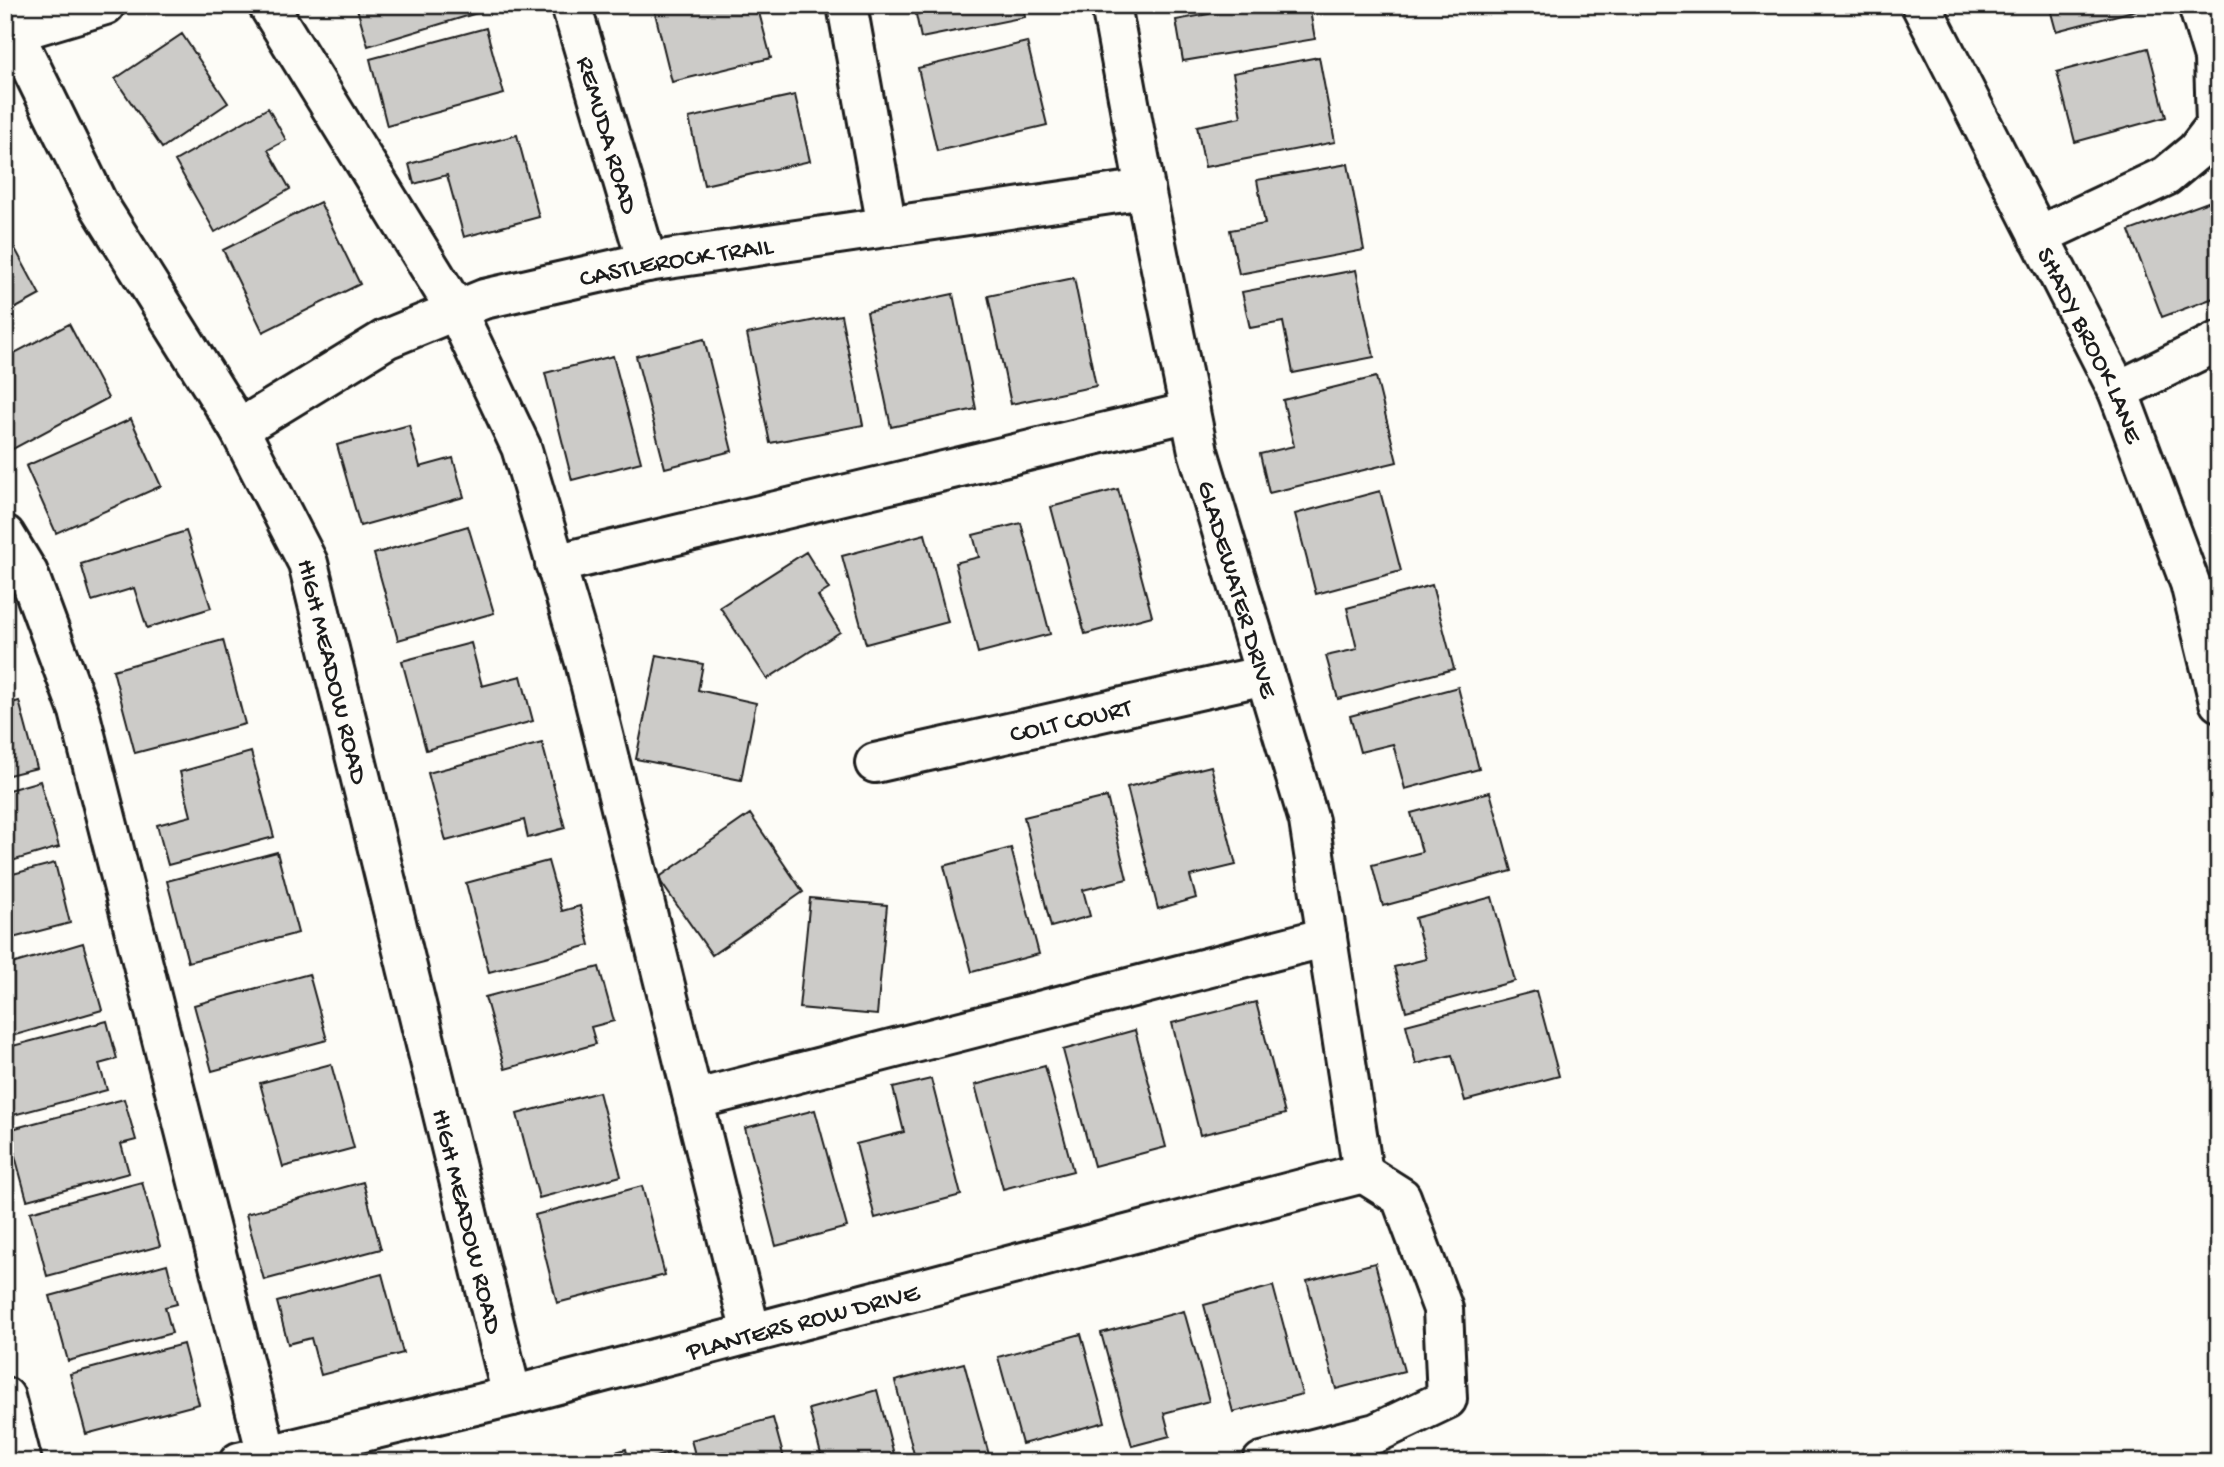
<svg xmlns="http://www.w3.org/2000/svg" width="2224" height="1467" viewBox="0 0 2224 1467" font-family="'Gochi Hand',sans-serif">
  <rect width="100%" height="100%" fill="#fdfcf7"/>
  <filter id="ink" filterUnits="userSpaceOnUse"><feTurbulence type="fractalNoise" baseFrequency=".0143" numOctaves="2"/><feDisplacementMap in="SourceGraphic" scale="14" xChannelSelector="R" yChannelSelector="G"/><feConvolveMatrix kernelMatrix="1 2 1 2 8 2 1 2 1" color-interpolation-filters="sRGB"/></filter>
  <g filter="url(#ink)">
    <path fill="#cccbc8" stroke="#1c1c1c" stroke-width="2" d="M356,5H475L477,13L368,46Z
      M653,5H757L771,58L672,82Z
      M914,5H1023L1025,17L921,38Z
      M1207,5H1309L1315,39L1183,61L1176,20L1209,14Z
      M2049,5H2136L2137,10L2056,31Z
      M486,28L504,94L387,126L370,59Z
      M182,34L228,103L162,148L115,79Z
      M1027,42L1047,125L937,151L918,68Z
      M2148,48L2166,117L2075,142L2057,72Z
      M1319,57L1335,142L1205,167L1197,126L1241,117L1233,73Z
      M795,95L810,161L704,185L689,118Z
      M268,108L286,140L268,150L290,189L215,232L175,161Z
      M517,135L539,217L464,237L447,175L414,184L409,164Z
      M1348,164L1364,250L1239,274L1230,230L1265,224L1257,180Z
      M2219,198V238L2212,241L2219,259V296L2162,317L2129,231Z
      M320,202L360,284L263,332L223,250Z
      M5,230L40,295L5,314Z
      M1356,270L1374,357L1293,373L1283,322L1250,328L1242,292Z
      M1074,278L1096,386L1011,404L988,296Z
      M953,294L976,409L891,427L867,312Z
      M841,315L863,425L770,443L747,334Z
      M69,324L108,398L11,450L5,440V358Z
      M704,339L732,451L665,468L636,356Z
      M613,356L641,462L572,480L545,373Z
      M1376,377L1397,462L1269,493L1260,454L1294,446L1283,400Z
      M131,419L161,486L56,533L26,466Z
      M409,425L420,467L453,458L464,497L360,526L337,445Z
      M1118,489L1152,616L1085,634L1051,507Z
      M1380,491L1401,571L1316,594L1295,514Z
      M1021,523L1050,634L978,653L955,563L979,557L973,535Z
      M468,526L494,613L398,640L374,554Z
      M186,531L211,608L147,628L134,588L92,601L81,564Z
      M925,534L948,622L866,644L842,556Z
      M806,552L829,589L818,596L840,632L767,679L720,607Z
      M1432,585L1454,669L1338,699L1326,656L1357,649L1347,608Z
      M223,640L245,724L135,753L113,670Z
      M471,643L482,686L521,676L533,721L426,750L402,661Z
      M657,655L703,664L698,690L756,703L741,780L636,759Z
      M1458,687L1479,769L1405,789L1393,744L1360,752L1350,716Z
      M19,701L37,768L5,776V705Z
      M542,743L565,828L528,838L524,820L446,841L428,773Z
      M251,752L274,837L168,865L157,825L191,816L180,772Z
      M1211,766L1236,865L1190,876L1196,898L1158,909L1127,787Z
      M40,781L59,847L5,863V791Z
      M1490,792L1512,871L1383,906L1372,865L1422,852L1411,813Z
      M1107,797L1127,879L1083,890L1090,916L1051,927L1024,817Z
      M750,814L803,892L712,955L658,878Z
      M1011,848L1039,954L972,972L944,866Z
      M277,852L298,933L188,962L167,881Z
      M548,861L562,911L580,906L590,945L489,972L466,883Z
      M55,863L70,923L5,940V876Z
      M1492,897L1515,981L1406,1011L1394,967L1426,959L1415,918Z
      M810,898L887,905L877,1015L799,1008Z
      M83,943L102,1010L5,1038V966Z
      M599,967L614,1021L591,1027L596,1044L505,1069L485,997Z
      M309,974L327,1040L212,1071L194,1005Z
      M1536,991L1559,1076L1465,1101L1452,1055L1416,1064L1406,1025Z
      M1256,1002L1285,1114L1200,1135L1172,1023Z
      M107,1021L117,1059L99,1064L107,1090L6,1117L5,1048Z
      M1135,1030L1166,1147L1094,1166L1063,1050Z
      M331,1064L354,1148L283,1167L260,1083Z
      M1045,1066L1073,1171L1003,1189L975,1085Z
      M931,1079L961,1195L875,1218L856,1144L904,1132L893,1088Z
      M599,1092L621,1176L539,1198L517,1114Z
      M124,1099L136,1140L121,1144L129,1173L27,1200L8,1130Z
      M815,1110L847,1227L776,1246L745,1128Z
      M142,1182L160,1246L47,1276L30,1212Z
      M363,1182L381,1249L264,1280L246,1214Z
      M642,1186L665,1275L557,1303L535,1215Z
      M1375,1263L1404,1371L1336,1389L1307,1281Z
      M167,1264L177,1304L165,1307L172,1333L68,1361L50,1296Z
      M382,1274L403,1353L321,1375L311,1338L288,1344L277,1302Z
      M1273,1286L1302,1394L1233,1412L1204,1305Z
      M1184,1311L1209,1401L1164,1413L1170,1436L1132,1446L1101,1333Z
      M1081,1334L1105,1422L1022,1444L998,1357Z
      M183,1344L199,1404L86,1434L70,1374Z
      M964,1363L991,1462H916L895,1381Z
      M877,1390L896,1462H823L809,1409Z
      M773,1418L785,1462H697L691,1440Z
      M626,1449L629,1462H587V1460Z
      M673,1452L675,1462H637Z"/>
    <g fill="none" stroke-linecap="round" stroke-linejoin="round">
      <g stroke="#1c1c1c" stroke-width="44">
        <g id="minor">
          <path id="s1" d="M9,5L23,51L97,202L239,429L308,563L512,1396"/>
          <path d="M268,5L456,310L521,447L585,662L751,1333"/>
          <path id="s2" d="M571,5L647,262"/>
          <path d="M847,5L887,227"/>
          <path id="s3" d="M1111,5L1145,189L1198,451L1309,821L1363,1173"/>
          <path id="s4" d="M1921,5L2118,391L2190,583L2219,702"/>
          <path d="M5,35L105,5"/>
          <path d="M2038,236L2166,176L2196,151L2216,125L2214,58L2198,5"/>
          <path d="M2118,391L2219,341"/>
          <path id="s5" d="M239,429L386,339L484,299L647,262L1145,189"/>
          <path d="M5,535L28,573L79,711L267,1455"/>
          <path d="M555,564L1190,412"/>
          <path id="s6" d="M875,763L1265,675"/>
          <path d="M693,1100L1327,937"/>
          <path d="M5,1397L22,1462"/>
          <path id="s7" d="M239,1462L512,1396L1363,1173"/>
          <path d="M1262,1462L1376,1433L1447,1399L1443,1309L1401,1197L1363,1173"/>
        </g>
      </g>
      <use href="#minor" stroke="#fdfcf7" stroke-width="38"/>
    </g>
  </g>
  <g text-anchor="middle" stroke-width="7" stroke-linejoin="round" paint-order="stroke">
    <g font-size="26" fill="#1c1c1c" stroke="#fdfcf7">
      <text dy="9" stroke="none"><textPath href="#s2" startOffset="135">REMUDA ROAD</textPath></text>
      <text dy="9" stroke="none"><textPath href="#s5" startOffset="474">CASTLEROCK TRAIL</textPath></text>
      <text dy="9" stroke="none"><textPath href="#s4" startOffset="380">SHADY BROOK LANE</textPath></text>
      <text dy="9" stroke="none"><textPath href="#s3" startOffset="598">GLADEWATER DRIVE</textPath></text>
      <text dy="9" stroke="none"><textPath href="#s1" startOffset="746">HIGH MEADOW ROAD</textPath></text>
      <text dy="9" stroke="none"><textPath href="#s6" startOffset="200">COLT COURT</textPath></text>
      <text dy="9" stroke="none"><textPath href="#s1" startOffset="1312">HIGH MEADOW ROAD</textPath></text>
      <text dy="9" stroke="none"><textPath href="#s7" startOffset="581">PLANTERS ROW DRIVE</textPath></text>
    </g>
  </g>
  <rect width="2224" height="1467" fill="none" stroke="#fdfcf7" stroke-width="28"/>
  <rect x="14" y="14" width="2196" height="1439" fill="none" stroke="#1c1c1c" stroke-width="2.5" filter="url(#ink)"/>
</svg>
